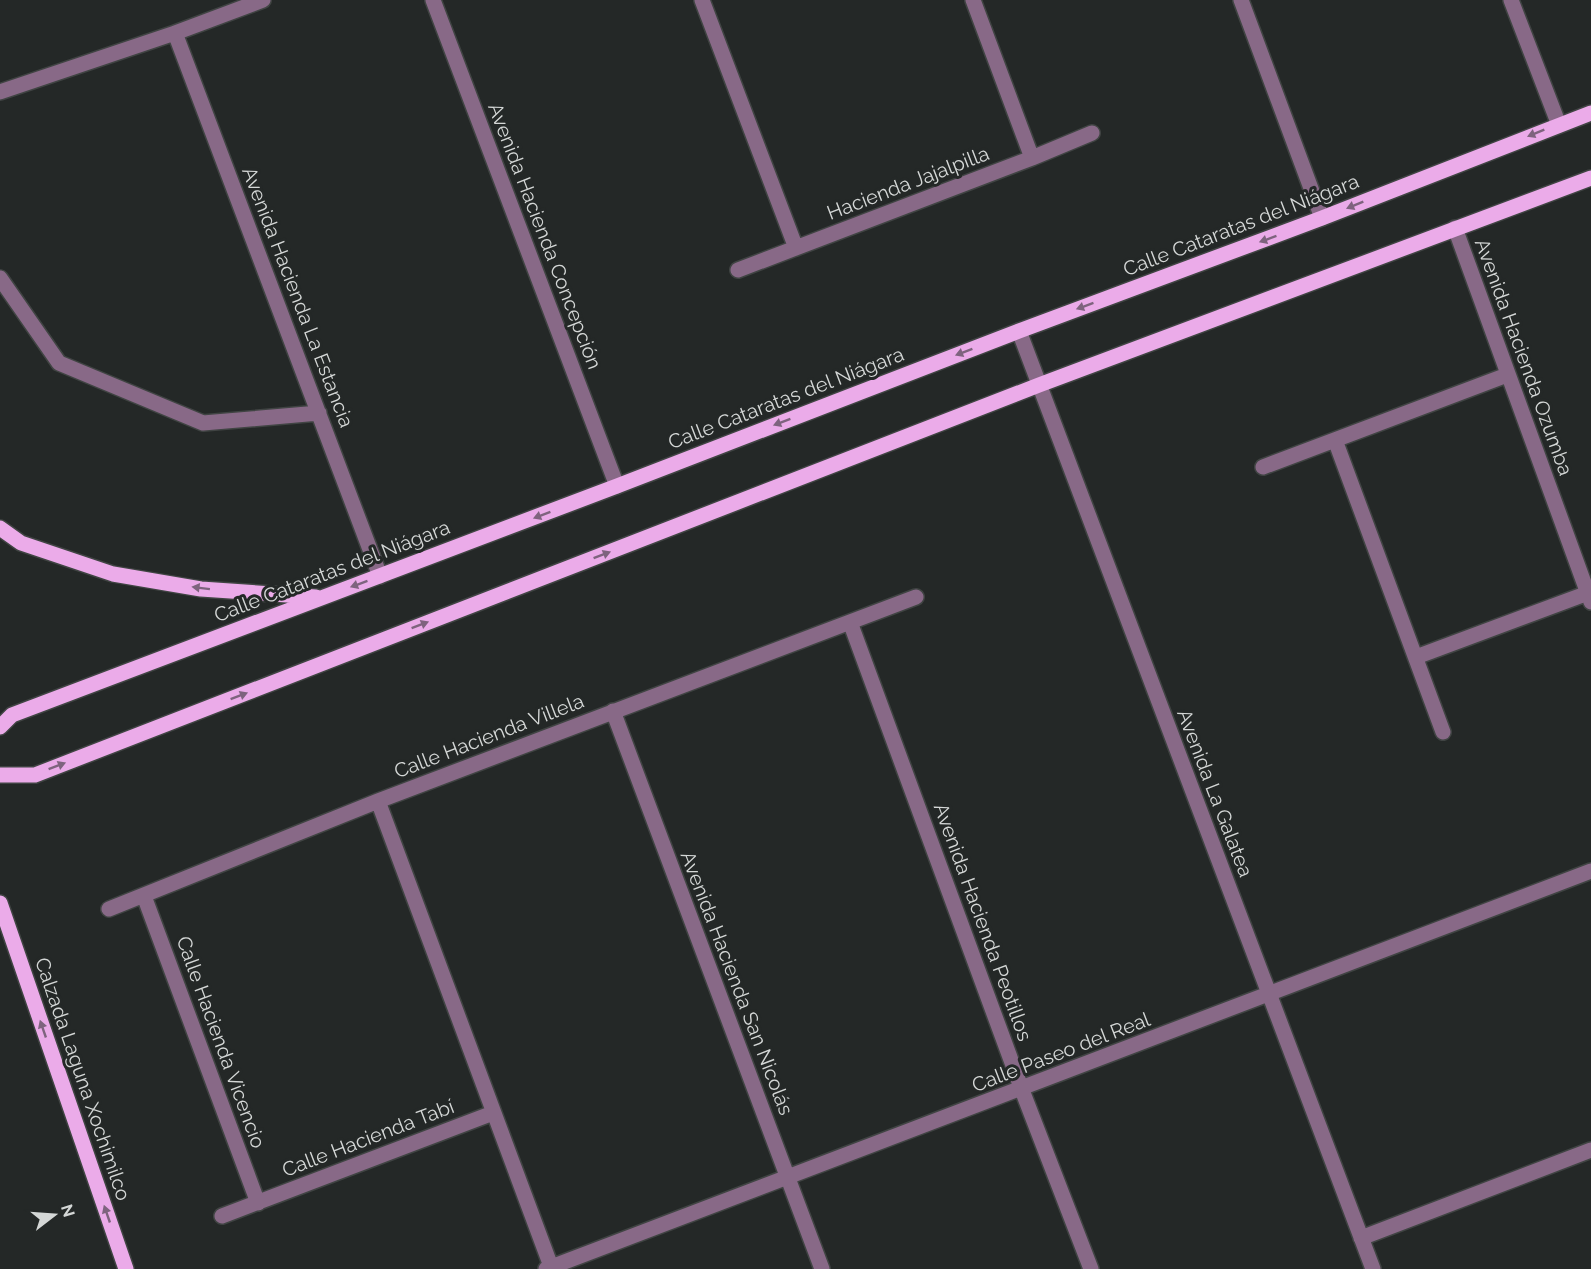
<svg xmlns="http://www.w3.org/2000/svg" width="1591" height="1269" viewBox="0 0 1591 1269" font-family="Raleway,sans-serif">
  <rect width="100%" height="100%" fill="#242827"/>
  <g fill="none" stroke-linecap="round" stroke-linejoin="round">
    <g stroke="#404443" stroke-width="18">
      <path id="minor" d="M433,0L617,486
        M702,0L796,248
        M973,0L1032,158
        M1241,0L1322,218
        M1511,0L1559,125
        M175,33L380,576
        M0,92L175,33L263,0
        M1455,228L1591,602
        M738,270L1032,158L1092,133
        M0,278L59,363L203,423L319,413
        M1019,331L1373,1269
        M1335,440L1443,732
        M1263,467L1507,375
        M850,622L1022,1090L1091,1269
        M1416,657L1588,593
        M613,711L822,1269
        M378,801L552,1269
        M144,896L258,1203
        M109,909L378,801L916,597
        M222,1216L493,1113
        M1361,1238L1591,1150
        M546,1269C895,1139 1242,1003 1591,871"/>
    </g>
    <g stroke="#404443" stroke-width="18">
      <path id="major" d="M0,528L21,543L113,574L201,589L316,597
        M0,727L12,715L617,486L1019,331L1322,218L1591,113
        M0,775H35L1039,385L1591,178
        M0,903L126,1269"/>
    </g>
    <use href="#minor" stroke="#886987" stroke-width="15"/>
    <use href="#major" stroke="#ebabe9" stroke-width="15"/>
  </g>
  <defs><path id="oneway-solid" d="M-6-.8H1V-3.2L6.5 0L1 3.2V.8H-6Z" transform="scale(1.5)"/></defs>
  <g fill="#7e637e">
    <use href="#oneway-solid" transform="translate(1536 133) rotate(158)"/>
    <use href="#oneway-solid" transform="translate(1355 205) rotate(158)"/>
    <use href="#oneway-solid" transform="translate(1268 239) rotate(160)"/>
    <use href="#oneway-solid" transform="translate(1085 306) rotate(160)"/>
    <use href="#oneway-solid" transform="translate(964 352) rotate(159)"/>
    <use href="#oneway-solid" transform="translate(782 422) rotate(159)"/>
    <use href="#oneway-solid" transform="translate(542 515) rotate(159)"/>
    <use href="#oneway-solid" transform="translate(602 555) rotate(-21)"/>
    <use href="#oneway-solid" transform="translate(359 584) rotate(160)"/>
    <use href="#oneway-solid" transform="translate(201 588) rotate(-173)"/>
    <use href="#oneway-solid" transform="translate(420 625) rotate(-21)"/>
    <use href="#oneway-solid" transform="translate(239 696) rotate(-21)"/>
    <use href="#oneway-solid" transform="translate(57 766) rotate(-21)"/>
    <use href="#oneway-solid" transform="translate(43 1029) rotate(-109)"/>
    <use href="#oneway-solid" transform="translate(107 1214) rotate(-109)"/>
  </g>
  <g text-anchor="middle" stroke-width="6" stroke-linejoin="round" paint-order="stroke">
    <g font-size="20" fill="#d4d7d6" stroke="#242827">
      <text transform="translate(908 183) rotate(-21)" y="7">Hacienda Jajalpilla</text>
      <text transform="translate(1241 225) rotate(-21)" y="7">Calle Cataratas del Niágara</text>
      <text transform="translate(545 236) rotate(69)" y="7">Avenida Hacienda Concepción</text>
      <text transform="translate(298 297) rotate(69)" y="7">Avenida Hacienda La Estancia</text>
      <text transform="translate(1524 357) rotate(70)" y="7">Avenida Hacienda Ozumba</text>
      <text transform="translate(786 398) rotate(-21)" y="7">Calle Cataratas del Niágara</text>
      <text transform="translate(332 571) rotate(-21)" y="7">Calle Cataratas del Niágara</text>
      <text transform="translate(489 736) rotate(-21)" y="7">Calle Hacienda Villela</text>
      <text transform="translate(1215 793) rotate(69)" y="7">Avenida La Galatea</text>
      <text transform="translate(983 922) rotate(70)" y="7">Avenida Hacienda Peotillos</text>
      <text transform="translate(737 983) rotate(69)" y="7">Avenida Hacienda San Nicolás</text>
      <text transform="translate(221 1042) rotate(70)" y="7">Calle Hacienda Vicencio</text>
      <text transform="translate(1061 1052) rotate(-21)" y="7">Calle Paseo del Real</text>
      <text transform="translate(83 1079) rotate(71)" y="7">Calzada Laguna Xochimilco</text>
      <text transform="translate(368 1138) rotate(-21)" y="7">Calle Hacienda Tabí</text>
    </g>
  </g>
  <g transform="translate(54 1215) rotate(73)" stroke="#242827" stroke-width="4.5" paint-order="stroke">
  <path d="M0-4.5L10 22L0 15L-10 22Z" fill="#d4d7d6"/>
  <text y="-9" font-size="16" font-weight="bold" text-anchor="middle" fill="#d4d7d6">N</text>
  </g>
</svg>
